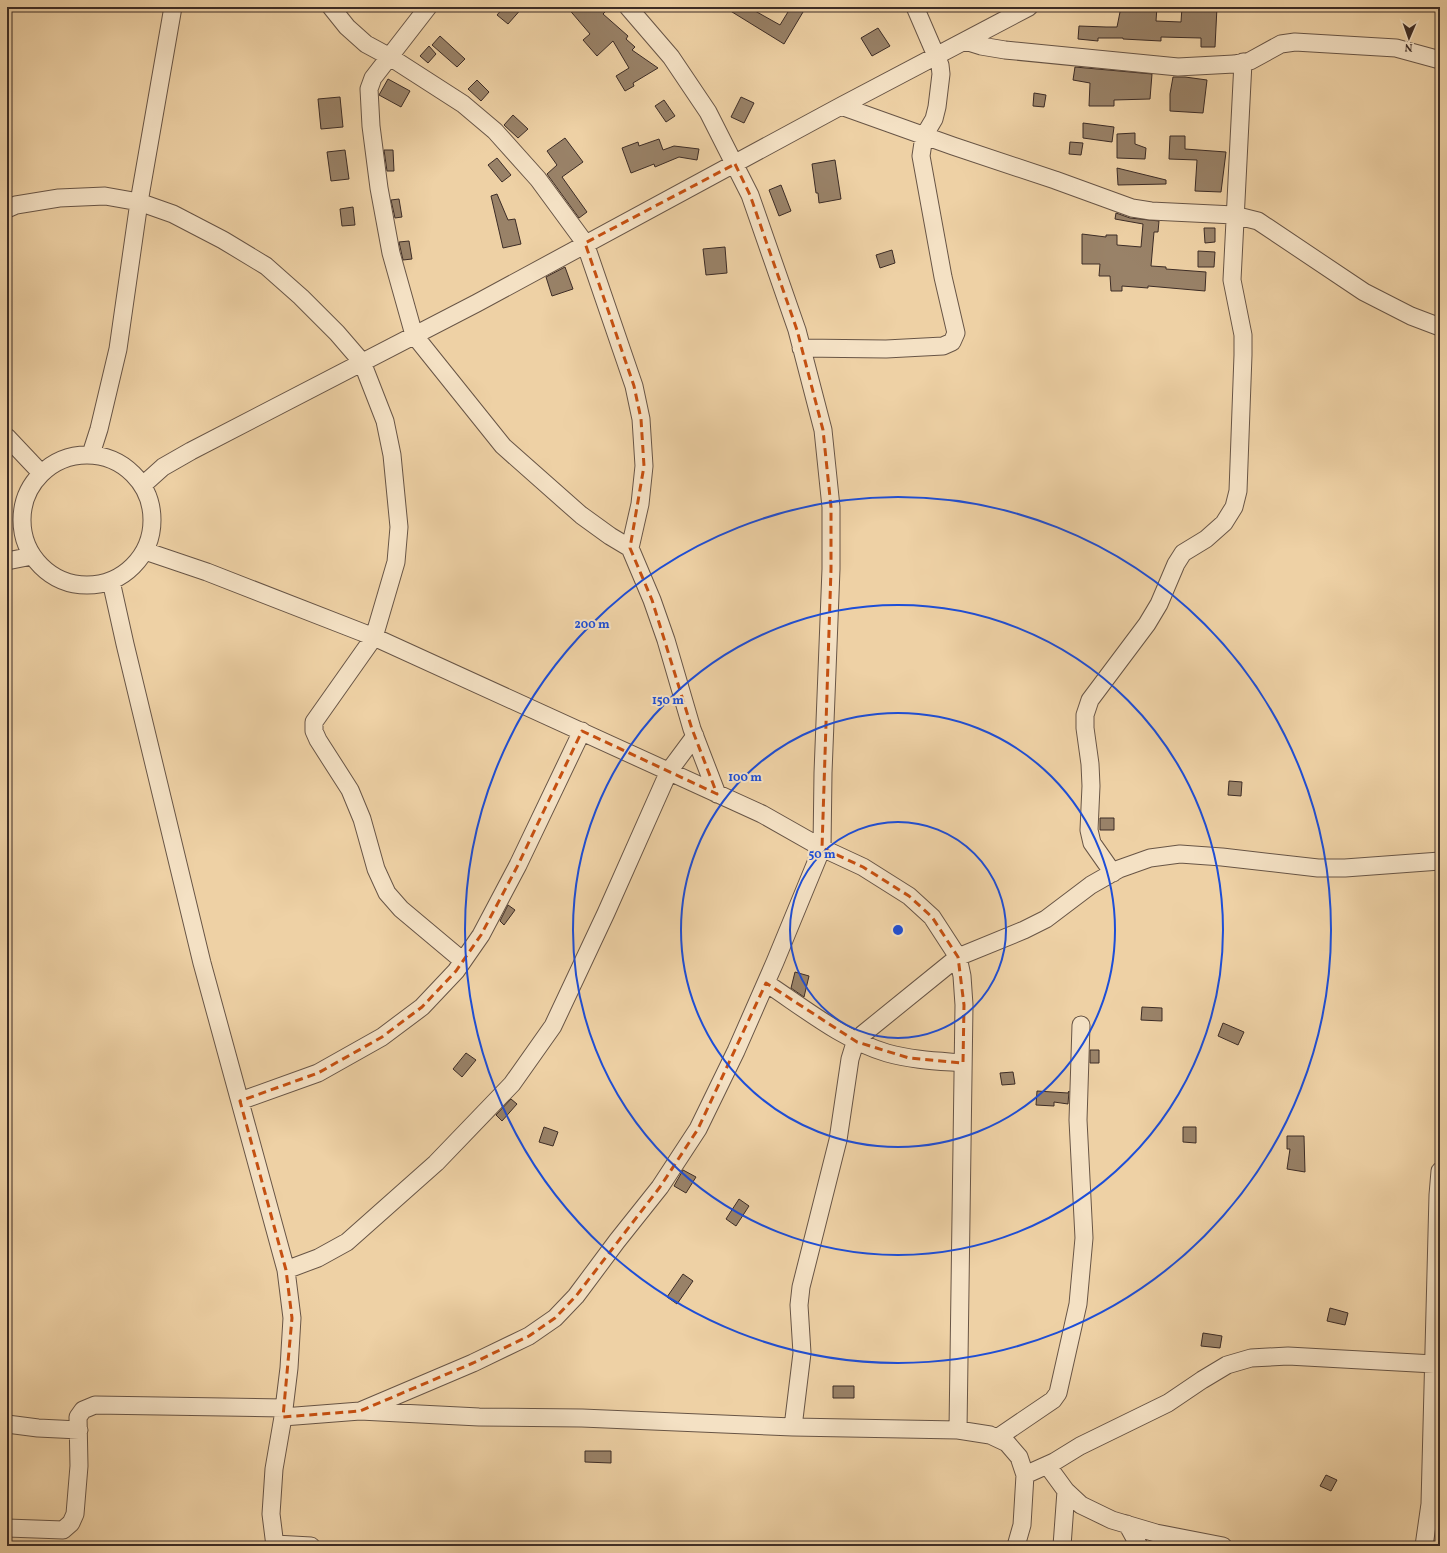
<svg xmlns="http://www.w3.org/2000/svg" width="1447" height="1553" viewBox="0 0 1447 1553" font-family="Vollkorn,serif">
  <rect width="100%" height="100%" fill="#eed1a5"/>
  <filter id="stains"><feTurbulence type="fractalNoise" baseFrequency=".005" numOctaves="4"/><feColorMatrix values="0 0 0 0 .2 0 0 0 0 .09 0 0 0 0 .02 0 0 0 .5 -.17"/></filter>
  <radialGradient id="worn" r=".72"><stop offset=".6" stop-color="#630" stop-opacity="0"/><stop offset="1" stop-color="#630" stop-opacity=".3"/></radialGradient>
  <path fill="#998268" stroke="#3c2c26" d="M504,7H523L508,24L497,15Z
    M567,7H610L603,14L628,36L626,39L635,47L632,50L658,68L633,83L634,86L625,91L616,76L629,68L613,41L597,56L583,40L590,34Z
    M724,7H748L780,25L791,7H806L784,44Z
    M1121,7H1157L1156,21L1181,22L1182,7H1217L1215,47H1201V38L1161,37V41L1123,39V38H1098V41L1078,39L1079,26L1106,27H1117Z
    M878,28L890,46L872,56L861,38Z
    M440,36L465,59L457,67L432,45Z
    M429,46L436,54L428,63L420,56Z
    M1075,67L1152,74L1150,99L1114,100V106H1089L1090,83L1073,80Z
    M1173,77H1185L1207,80L1203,113L1170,111V94Z
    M388,79L410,91L401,107L379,95Z
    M477,80L489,92L481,101L468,89Z
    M1034,93L1046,95L1044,107L1033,106Z
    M340,97L343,127L321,129L318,99Z
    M741,97L754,103L744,123L731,117Z
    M664,100L675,116L666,122L655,106Z
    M513,115L528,129L518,138L504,125Z
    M1083,123L1114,127L1112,142L1083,138Z
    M1135,133V144L1146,148L1145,159L1117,158V134Z
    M1170,136H1185V149L1226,152L1221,192L1195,191L1197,160L1169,159Z
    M565,138L583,162L562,177L587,212L579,218L547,174L557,165L547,151Z
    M659,139L663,150L674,146L699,149L697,160L679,157L655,167L654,164L631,173L622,148L638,142L639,146Z
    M1070,142L1083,143L1081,155L1069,154Z
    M345,150L349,179L331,181L327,152Z
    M384,150H393L394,171H387Z
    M497,158L511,175L502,182L488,165Z
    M835,160L841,199L819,203L818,193H816L812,164Z
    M1117,168L1166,180V184L1118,185Z
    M781,185L791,211L779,216L769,190Z
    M497,194L508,220L515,219L521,244L503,248L491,196Z
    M399,199L402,217L395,218L391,200Z
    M353,207L355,225L342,226L340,209Z
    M1116,213L1130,218L1159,221L1158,232H1154L1151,266L1166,267V269L1206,272L1205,291L1148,286V288L1122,286V291H1111L1110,276H1099L1100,264H1082V234L1106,237V235H1117V245L1141,247L1143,224L1115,219Z
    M1204,228H1215V242L1205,243Z
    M409,241L412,259L403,260L399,242Z
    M725,247L727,273L706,275L703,249Z
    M892,250L895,263L880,268L876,255Z
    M1198,251L1215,252L1214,267H1198Z
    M565,267L573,289L552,296L546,277Z
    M1229,781L1242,782L1241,796L1228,795Z
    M1100,818H1114V830H1100Z
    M508,905L515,910L504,925L500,921Z
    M795,972L809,976L804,997L791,988Z
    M1142,1007L1162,1008V1021L1141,1020Z
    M1223,1023L1244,1032L1238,1045L1218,1036Z
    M1090,1050H1099V1063H1090Z
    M466,1053L476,1060L462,1077L453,1069Z
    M1013,1072L1015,1084L1002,1085L1000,1073Z
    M1037,1091L1068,1093L1069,1091L1068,1104L1054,1102V1106L1036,1105Z
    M511,1099L517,1104L502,1121L496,1115Z
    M544,1127L558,1132L553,1146L539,1142Z
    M1183,1127H1196V1143L1183,1142Z
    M1287,1136H1304L1305,1172L1287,1169L1290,1149H1287Z
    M683,1170L696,1177L686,1193L674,1186Z
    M739,1199L749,1206L736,1226L726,1219Z
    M683,1274L693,1281L677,1304L667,1297Z
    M1330,1308L1348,1313L1345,1325L1327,1321Z
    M1203,1333L1222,1336L1220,1348L1201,1346Z
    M833,1386H854V1398H833Z
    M585,1451H611V1463L585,1462Z
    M1326,1475L1337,1480L1331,1491L1320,1486Z"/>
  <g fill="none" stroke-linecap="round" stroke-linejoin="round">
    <g stroke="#685546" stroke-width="19">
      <path id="minor" d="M331,7L347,27L366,44L390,57L463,104L495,131L538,179L585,243L634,386L641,419L644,466L640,504L630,548L652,600L666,640L692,729L717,794
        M428,7L373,78L369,89L371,126L379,188L391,253L414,335L503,446L581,515L610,536L630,548
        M965,41L981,46L1005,50L1178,67L1234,64L1250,61L1281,44L1295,42L1396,48L1440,60
        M841,106L953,146L1055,180L1132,208L1151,211L1234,215L1258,221L1364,292L1411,316L1440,327
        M7,209L16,205L59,198L105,196L139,202L173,214L223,240L266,266L301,297L337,333L362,362L385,421L392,455L399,527L396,562L374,637L314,722V731L318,740L350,790L362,819L376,869L387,893L401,909L463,961
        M801,348L886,349L943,346L952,342L956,333L943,277L921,156L924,136L934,119L937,107L941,74L940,65L915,7
        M7,437L41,473
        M91,454L99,429L118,349L139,202L173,7
        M22 520a65 65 0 1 1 130 0a65 65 0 1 1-130 0Z
        M143,485L163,467L191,451L477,303L841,106L1029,7
        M145,551L207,572L374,637L762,814L822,848L863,867L909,896L932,917L958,957L962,976L964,1005L958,1430
        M7,561L32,556
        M111,581L125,644L202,963L286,1270L292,1318L289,1368L283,1417L274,1469L271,1514L275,1546
        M1113,873L1092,843L1089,830L1091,786L1090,764L1085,728V715L1090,700L1147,624L1159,604L1176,564L1183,553L1206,539L1224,523L1234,507L1238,491L1243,355V335L1232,280L1243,62
        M766,983C804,1008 843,1040 887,1053C912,1060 938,1061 963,1063
        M240,1101L318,1073L382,1037L422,1007L456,971L481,935L518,865L582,731
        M286,1270L318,1258L347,1242L436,1163L512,1084L553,1026L606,913L669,771L695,736
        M360,1411L473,1363L529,1336L555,1318L576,1296L617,1241L660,1187L698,1129L736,1051L775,962L822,848L823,773L831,569V507L823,430L797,330L750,195L708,112L671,57L628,7
        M283,1417L360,1411L479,1417L582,1418L793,1427L958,1430L990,1435L1007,1443L1019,1457L1025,1475L1022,1525L1016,1546
        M7,1424L38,1428L79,1430
        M793,1427L802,1353L799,1305L801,1287L838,1140L850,1059L854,1046L863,1034L958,957L1024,930L1046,919L1091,885L1119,869L1150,858L1180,854L1222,857L1318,868H1345L1440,861
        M997,1438L1053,1400L1058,1393L1078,1304L1084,1238L1078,1120L1081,1025
        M1047,1465L1066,1491L1081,1505L1112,1520L1156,1533L1223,1546
        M1025,1475L1054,1462L1080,1446L1168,1403L1202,1380L1227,1365L1251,1358L1288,1356L1434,1364
        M1127,1524L1139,1546
        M7,1528L63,1530L71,1523L75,1514L79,1466L78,1417L83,1410L95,1405L284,1408
        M275,1544L311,1546
        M1062,1546L1066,1491
        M1424,1546L1430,1504L1438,1195L1440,1171"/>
    </g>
    <use href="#minor" stroke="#f4e1c4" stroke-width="17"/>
  </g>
  <path fill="none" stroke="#c65011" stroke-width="3" stroke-dasharray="8 5" stroke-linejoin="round" d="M735,164L750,195L797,330L823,430L831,507V569L822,848L863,867L909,896L932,917L958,957L964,1005L963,1063L909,1058L857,1042L766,983L698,1129L660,1187L576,1296L555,1318L529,1336L473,1363L360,1411L283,1417L292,1318L286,1270L240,1101L318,1073L382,1037L422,1007L456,971L481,935L518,865L582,731L717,794L692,729L652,600L630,548L644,466L641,419L634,386L585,243Z"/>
  <g fill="none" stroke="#1d4ed8" stroke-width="2">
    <circle cx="898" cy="930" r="108"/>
    <circle cx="898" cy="930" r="217"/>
    <circle cx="898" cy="930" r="325"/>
    <circle cx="898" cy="930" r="433"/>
  </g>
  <circle cx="898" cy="930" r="6" fill="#1d4ed8" stroke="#f4e1c4" stroke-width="2"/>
  <g font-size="12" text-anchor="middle" font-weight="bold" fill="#1d4ed8" stroke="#f4e1c4" stroke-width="4" stroke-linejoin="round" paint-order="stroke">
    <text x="592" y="628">200 m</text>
    <text x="668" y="704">150 m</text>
    <text x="745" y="781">100 m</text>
    <text x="822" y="858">50 m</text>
  </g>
  <rect width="1447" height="1553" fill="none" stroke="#eed1a5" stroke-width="24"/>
  <rect x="8" y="8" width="1431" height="1537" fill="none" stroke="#3c2c26" stroke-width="2"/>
  <rect x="12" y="12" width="1423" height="1529" fill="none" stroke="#3c2c26"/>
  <g transform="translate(1409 38) rotate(182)" stroke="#f4e1c4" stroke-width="3" paint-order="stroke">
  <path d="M0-3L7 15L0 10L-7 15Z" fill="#3c2c26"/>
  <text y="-6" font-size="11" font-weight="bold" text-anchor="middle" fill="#3c2c26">N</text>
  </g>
  <rect width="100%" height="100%" filter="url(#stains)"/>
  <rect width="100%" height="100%" fill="url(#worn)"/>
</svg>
